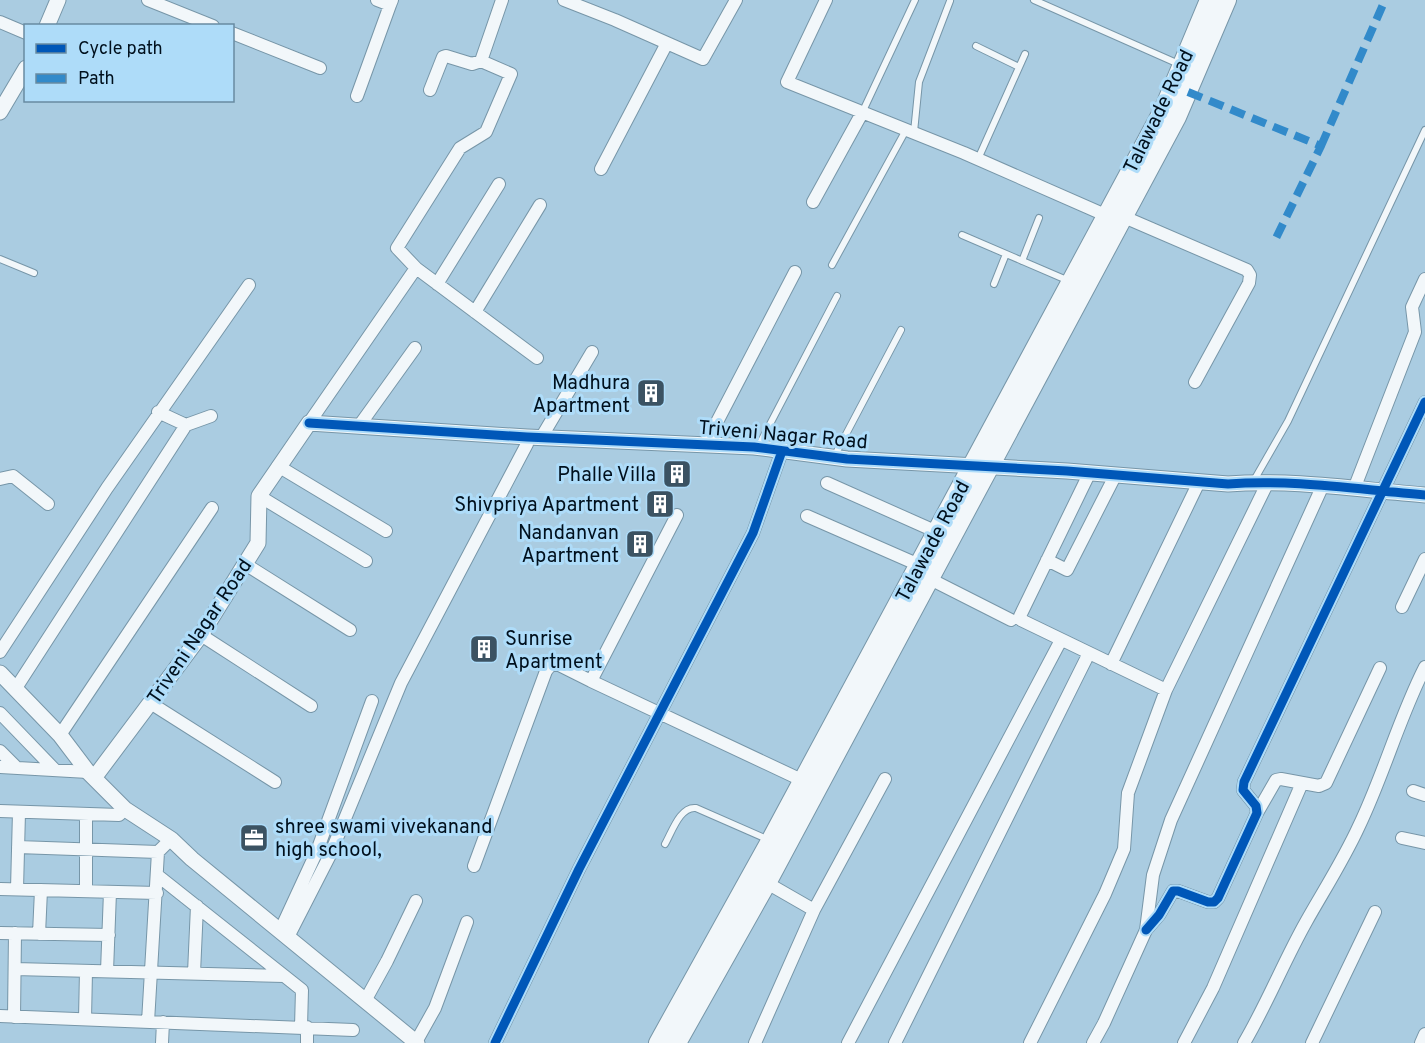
<svg xmlns="http://www.w3.org/2000/svg" width="1425" height="1043" viewBox="0 0 1425 1043" font-family="Overpass,sans-serif">
  <rect width="100%" height="100%" fill="#aacce1"/>
  <g fill="none" stroke-linecap="round" stroke-linejoin="round">
    <g stroke="#7796a8" stroke-width="8">
      <path id="service" d="M1034,0L1181,65
        M976,46L1019,67
        M862,113L915,0
        M914,132L919,82L950,1
        M978,159L1025,54
        M962,235L1069,281
        M0,259L34,273
        M1022,261L1039,218
        M832,265L906,130
        M994,284L1006,254
        M758,447L837,296
        M834,457L901,330
        M1253,482L1288,421L1425,130
        M665,844C672,832 680,806 696,808L769,840"/>
    </g>
    <g stroke="#7796a8" stroke-width="14">
      <path id="minor" d="M148,0L213,26
        M377,0L390,5L392,0
        M564,0L615,20L703,59L736,0
        M826,0L787,82L964,153L1112,218
        M0,22L26,33
        M232,33L320,68
        M430,90L443,57L446,56L472,64L481,61
        M357,96L390,5
        M601,169L667,43
        M813,202L862,113
        M1124,217L1247,270L1250,275L1249,283L1195,382
        M416,268L397,248L460,148L486,132L511,74L481,61L502,0
        M437,284L499,184
        M475,312L540,205
        M158,412L186,425L211,416
        M309,423L416,268L537,358
        M359,426L415,348
        M541,438L592,352
        M705,445L795,272
        M278,466L386,531
        M1090,472L1020,616L1021,620L1166,690
        M0,479L13,476L48,504
        M827,483L937,532
        M1354,489L1415,332L1412,307L1425,279
        M259,496L366,561
        M677,515L591,681L808,783
        M807,516L919,565
        M1047,560L1067,570L1116,474
        M245,564L350,630
        M930,579L1011,620
        M1402,607L1425,559
        M201,635L311,706
        M0,652L107,488L249,285
        M1111,664L1199,482
        M16,688L186,425
        M152,704L275,782
        M0,713L55,770
        M60,735L212,508
        M0,751L17,768
        M0,767L88,772
        M1413,791L1425,795
        M0,811L119,815L125,809
        M1257,813L1276,780L1281,779L1319,786L1326,783L1380,668
        M86,814V891
        M1402,838L1425,843
        M18,847L158,852
        M474,866L546,671L550,666L557,664L591,681
        M157,875L302,990L301,1027
        M767,883L814,910
        M0,889L157,893
        M17,889L19,812
        M1146,930L1159,915L1173,891H1178L1208,902H1214L1218,898L1257,813L1256,806L1243,790L1244,782L1425,402
        M280,931L317,851L372,701
        M0,933L109,935
        M39,934L41,890
        M288,937L330,855L401,683L527,444V437
        M15,969L284,976
        M107,971L110,892
        M194,973L197,906
        M365,1001L387,961L416,901
        M0,1016L353,1030
        M14,1017L15,933
        M85,1019L86,971
        M148,1022L158,852L171,839
        M416,1042L435,1008L467,922
        M162,1043L163,1022
        M307,1043V1027
        M495,1043L579,869L753,533L782,451
        M755,1043L814,910L885,779
        M848,1043L1061,640
        M895,1043L1089,653
        M1030,1043L1105,894L1124,849L1128,793L1166,690L1267,484
        M1093,1043L1104,1023L1146,930L1153,875L1171,820L1323,485
        M1184,1043L1213,988L1302,783
        M1244,1043C1267,1004 1284,961 1306,922C1324,890 1344,859 1359,826C1384,774 1399,718 1425,667
        M1312,1043L1375,912
        M1421,1043L1425,1034"/>
    </g>
    <g stroke="#7796a8" stroke-width="17">
      <path id="tertiary" d="M47,26L58,0
        M0,112L26,68
        M0,673L60,735L88,772L125,809L171,839L192,859L417,1043
        M94,778L201,635L258,543L259,496L309,423L527,437L754,447L847,459L1067,471L1228,484C1294,479 1360,490 1425,495"/>
    </g>
    <g stroke="#7796a8" stroke-width="20">
      <path id="primary" d="M658,1043L770,841L1163,110L1209,0
        M677,1043L767,883L1177,117L1227,0"/>
    </g>
    <use href="#service" stroke="#f2f7fa" stroke-width="6"/>
    <use href="#minor" stroke="#f2f7fa" stroke-width="12"/>
    <use href="#tertiary" stroke="#f2f7fa" stroke-width="15"/>
    <use href="#primary" stroke="#f2f7fa" stroke-width="18"/>
    <path stroke="#328aca" stroke-width="8" stroke-dasharray="15 8" stroke-linecap="butt" d="M1188,92L1321,146L1276,238
      M1321,146L1385,0"/>
    <g stroke="#aedcf9" stroke-width="13">
      <path id="cycleway" d="M309,423L527,437L754,447L847,459L1067,471L1228,484C1294,479 1360,490 1425,495
        M1146,930L1159,915L1173,891H1178L1208,902H1214L1218,898L1257,813L1256,806L1243,790L1244,782L1425,402
        M495,1043L579,869L753,533L782,451"/>
    </g>
    <use href="#cycleway" stroke="#0057b8" stroke-width="9"/>
  </g>
  <defs>
    <g id="building-square" transform="scale(1.5)"><rect x="-9" y="-9" width="18" height="18" rx="4" fill="#3b5262" stroke="#aedcf9"/><path d="M-4-6H4V6H1V3H-1V6H-4ZM-2.5-4.3h1.7v1.8h-1.7ZM.8-4.3h1.7v1.8H.8ZM-2.5-1h1.7V.8h-1.7ZM.8-1h1.7V.8H.8Z" fill="#fff"/></g>
    <g id="office-square" transform="scale(1.5)"><rect x="-9" y="-9" width="18" height="18" rx="4" fill="#3b5262" stroke="#aedcf9"/><path d="M-6-3h4V-5.5h4V-3h4V5H-6ZM-1-4.5V-3h2v-1.5ZM-6 0V1H6V0Z" fill="#fff"/></g>
  </defs>
  <g fill-rule="evenodd">
    <use href="#building-square" x="651" y="393"/>
    <use href="#building-square" x="677" y="474"/>
    <use href="#building-square" x="660" y="504"/>
    <use href="#building-square" x="640" y="544"/>
    <use href="#building-square" x="484" y="649"/>
    <use href="#office-square" x="254" y="838"/>
  </g>
  <g text-anchor="middle" stroke-width="6" stroke-linejoin="round" paint-order="stroke">
    <g font-size="20" fill="#00101d" stroke="#aedcf9">
      <text transform="translate(1158 111) rotate(-64)" y="7">Talawade Road</text>
      <text transform="translate(783 434) rotate(5)" y="7">Triveni Nagar Road</text>
      <text transform="translate(932 541) rotate(-62)" y="7">Talawade Road</text>
      <text transform="translate(199 631) rotate(-56)" y="7">Triveni Nagar Road</text>
    </g>
    <g font-size="20" fill="#00101d" stroke="#aedcf9" text-anchor="end">
      <text x="630" y="389">Madhura<tspan x="630" dy="23">Apartment</tspan></text>
      <text x="656" y="481">Phalle Villa</text>
      <text x="639" y="511">Shivpriya Apartment</text>
      <text x="619" y="539">Nandanvan<tspan x="619" dy="23">Apartment</tspan></text>
      <text x="505" y="645" text-anchor="start">Sunrise<tspan x="505" dy="23">Apartment</tspan></text>
      <text x="275" y="833" text-anchor="start">shree swami vivekanand<tspan x="275" dy="23">high school,</tspan></text>
    </g>
  </g>
  <rect x="24" y="24" width="210" height="78" fill="#aedcf9" stroke="#688aa1" stroke-width="1.5"/>
  <rect x="36" y="44" width="30" height="9" fill="#0057b8" stroke="#688aa1" stroke-width="1.5"/>
  <text x="78" y="54" font-size="18" fill="#00101d">Cycle path</text>
  <rect x="36" y="74" width="30" height="9" fill="#328aca" stroke="#688aa1" stroke-width="1.5"/>
  <text x="78" y="84" font-size="18" fill="#00101d">Path</text>
</svg>
